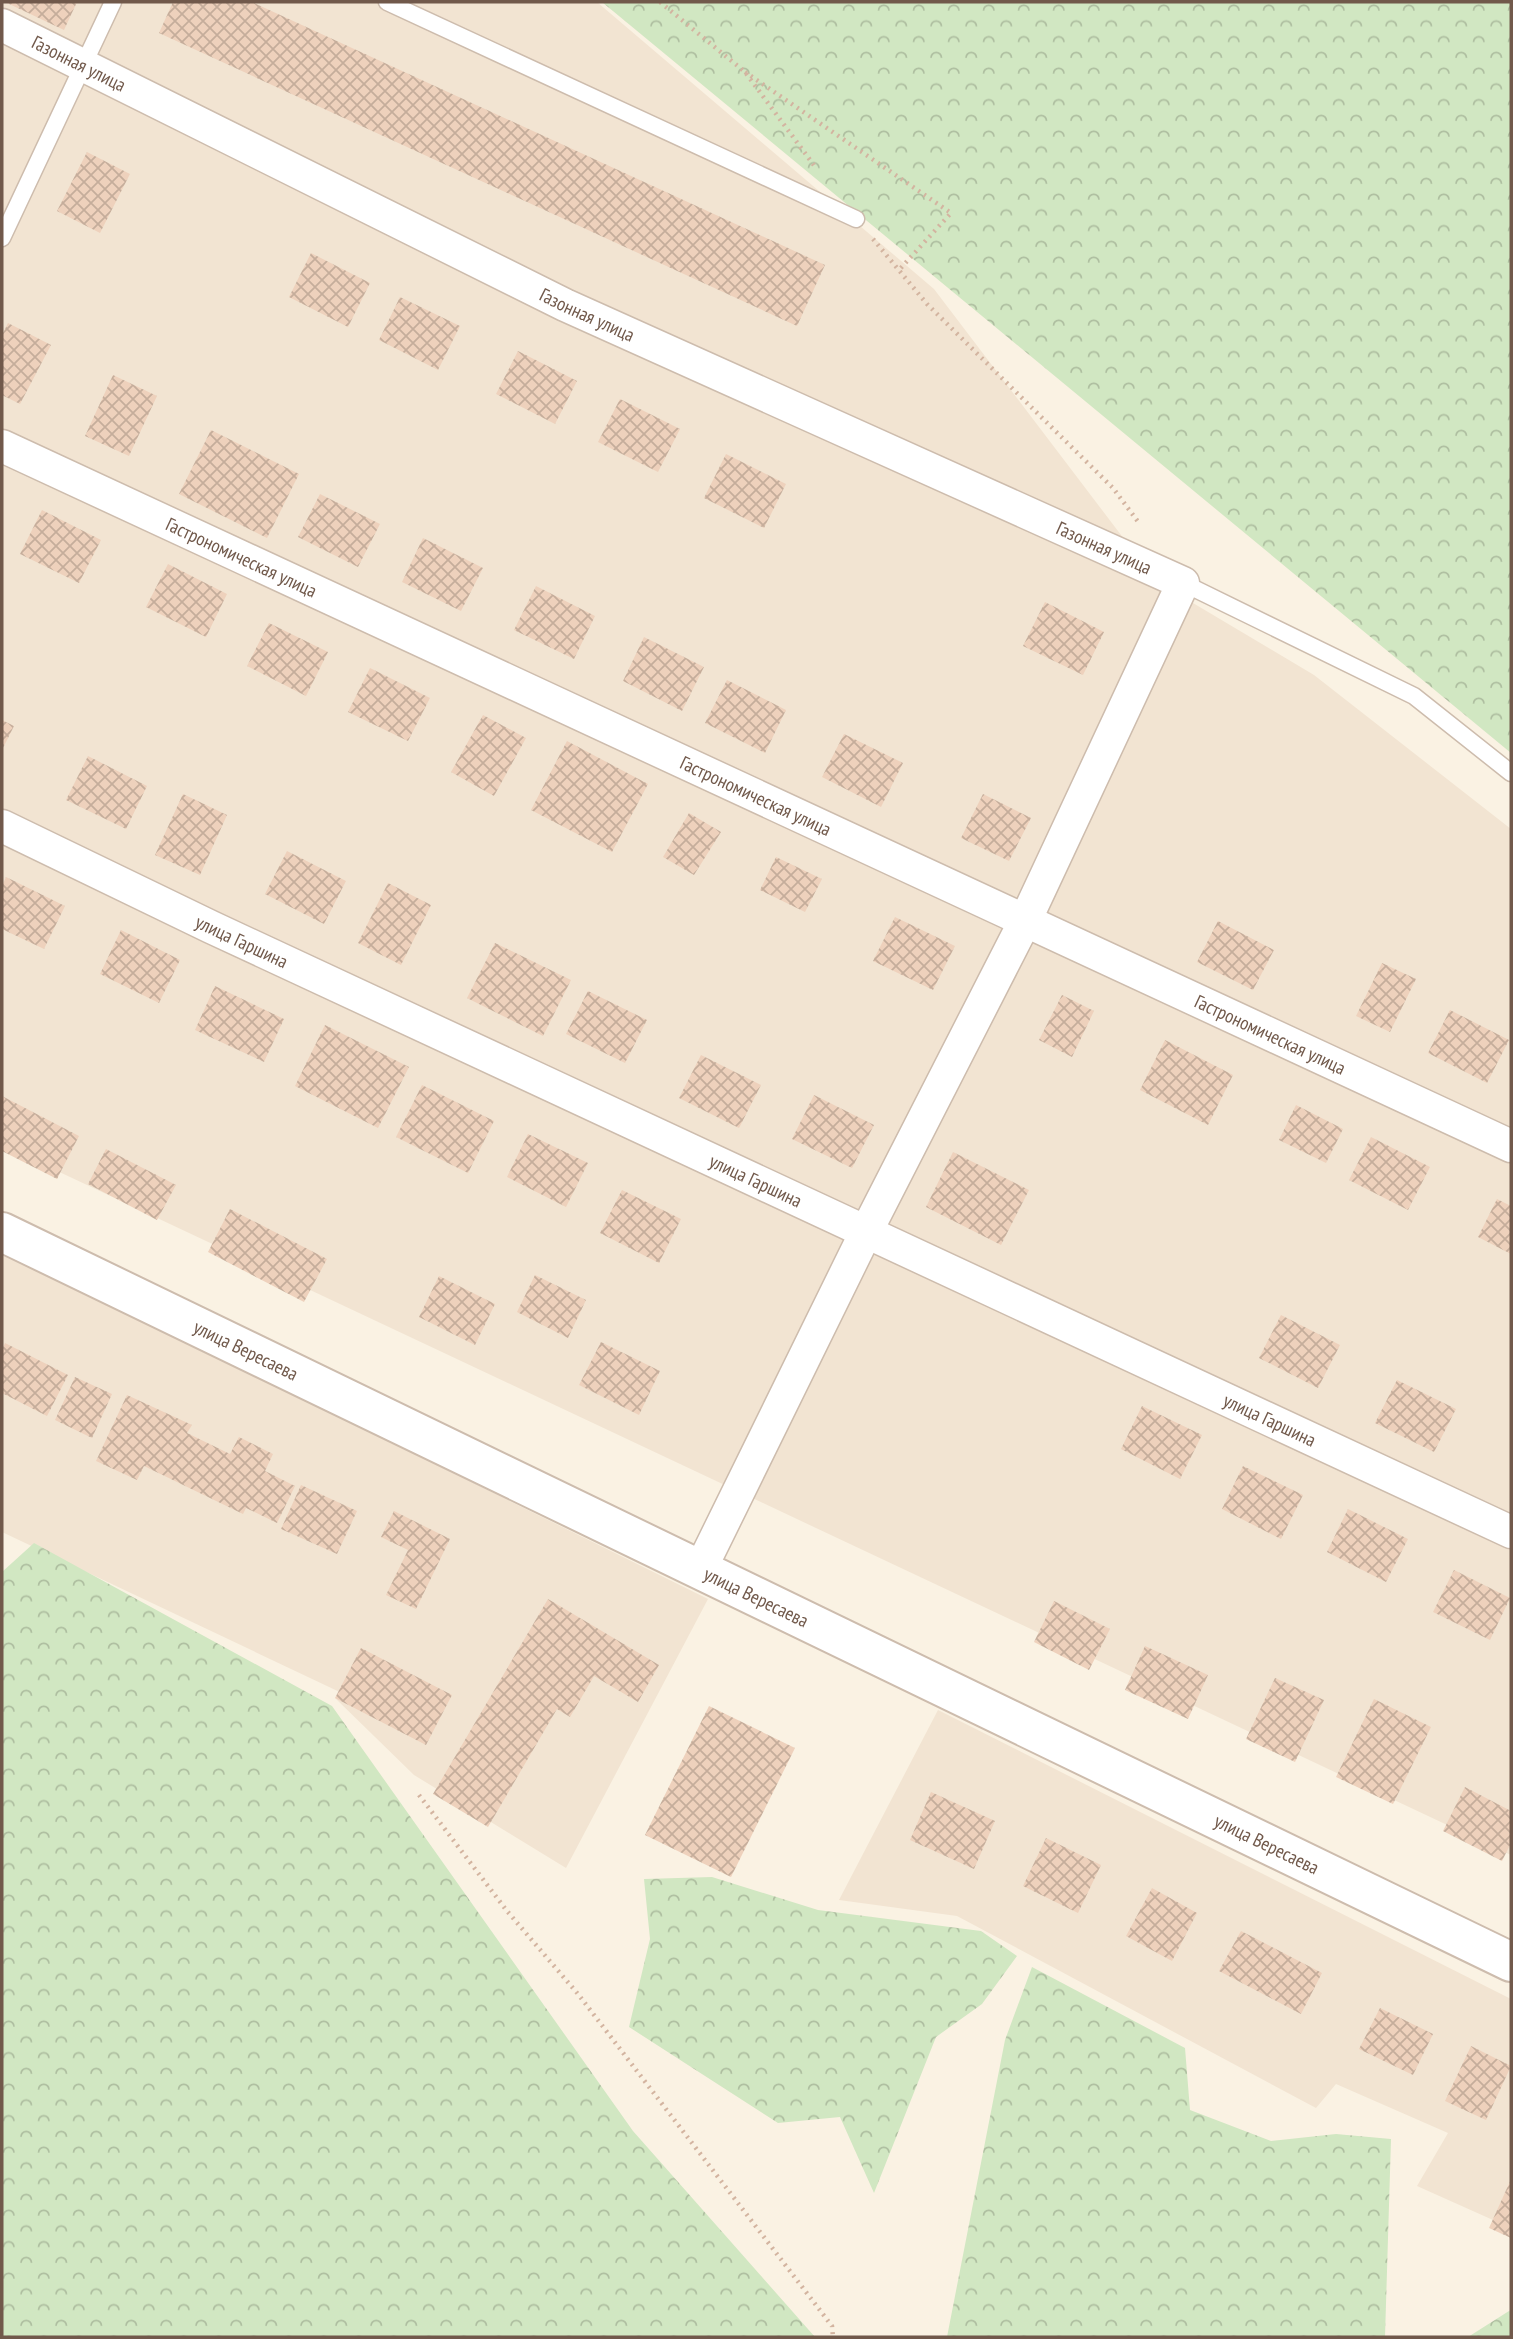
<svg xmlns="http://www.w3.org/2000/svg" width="1513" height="2339" viewBox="0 0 1513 2339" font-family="'PT Sans Narrow',sans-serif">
  <defs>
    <pattern id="forest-crowns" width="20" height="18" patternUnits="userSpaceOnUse" patternTransform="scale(1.75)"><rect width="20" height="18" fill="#d1e7c2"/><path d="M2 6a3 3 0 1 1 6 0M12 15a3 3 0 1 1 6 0" fill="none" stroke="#aebea0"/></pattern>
    <pattern id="building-cross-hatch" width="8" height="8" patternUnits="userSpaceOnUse" patternTransform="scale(1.75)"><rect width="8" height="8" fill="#eed1bc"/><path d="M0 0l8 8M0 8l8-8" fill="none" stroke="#c5ad9b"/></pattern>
  </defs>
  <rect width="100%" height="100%" fill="#faf2e3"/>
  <path fill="#f2e4d2" d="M2,2H597L934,289L1156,581L1314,675L1511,829V1855L2,1145Z
    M2,1250L708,1599L566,1868L414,1775L335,1698L346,1695L2,1532Z
    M938,1710L1511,1999V2179L1493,2220L1417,2186L1448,2133L1336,2084L1316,2108L957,1916L839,1900Z"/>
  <path fill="url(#forest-crowns)" d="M602,2H1511V753Z
    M34,1543L332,1706L633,2131L815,2337H2V1572Z
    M712,1877L818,1910L981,1931L1017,1956L982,2004L936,2037L874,2193L840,2117L778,2123L629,2027L650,1939L644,1879Z
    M1032,1967L1185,2048L1190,2110L1271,2141L1336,2134L1391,2139L1385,2337H947L1005,2040Z
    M1509,2311L1511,2312V2337H1468Z"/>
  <path fill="url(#building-cross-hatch)" d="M5,2H77L64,30Z
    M173,2H252L825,265L797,326L159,33Z
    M87,152L130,174L100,233L57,211Z
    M311,253L370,283L348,327L289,297Z
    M400,297L460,326L438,370L379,340Z
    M8,323L51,345L20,404L2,395V335Z
    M518,351L577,381L555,424L496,394Z
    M113,375L157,396L129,456L85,436Z
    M620,399L680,429L658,472L598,442Z
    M211,430L299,474L267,538L179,494Z
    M726,454L786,484L764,528L704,498Z
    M320,494L380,524L358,567L298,537Z
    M42,510L101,540L79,583L20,554Z
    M423,538L483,568L461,611L402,582Z
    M168,564L227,594L206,637L146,607Z
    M536,586L595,616L574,659L514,630Z
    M1045,602L1104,632L1083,675L1023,646Z
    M269,623L328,652L306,696L247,666Z
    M644,637L704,667L682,711L623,681Z
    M370,668L430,698L408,741L348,712Z
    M727,680L786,710L765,753L705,723Z
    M483,715L526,738L494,796L451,772Z
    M2,720L14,726L2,750Z
    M844,734L903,763L881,807L822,777Z
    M567,741L648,784L612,852L531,810Z
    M88,756L147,786L126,829L66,800Z
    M183,794L227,815L200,875L155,855Z
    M983,794L1031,818L1009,861L961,838Z
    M689,813L721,832L694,875L663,857Z
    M287,851L346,881L324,924L265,894Z
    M776,857L822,879L805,912L760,890Z
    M6,877L65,906L44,949L2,929V886Z
    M388,883L431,905L401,965L358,943Z
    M895,917L955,946L933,990L873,961Z
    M1218,921L1274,950L1253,990L1197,962Z
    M121,930L180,960L159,1003L100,974Z
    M495,943L571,980L543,1036L467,998Z
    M1382,963L1416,979L1390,1032L1356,1016Z
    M215,986L284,1019L264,1062L195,1030Z
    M588,991L647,1020L625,1063L566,1034Z
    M1062,995L1094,1011L1072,1057L1039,1040Z
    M1450,1010L1509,1040L1487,1083L1428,1053Z
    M325,1025L409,1067L378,1128L295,1086Z
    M1165,1040L1233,1075L1208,1125L1140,1090Z
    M701,1055L761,1085L739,1128L679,1098Z
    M422,1085L494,1121L468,1173L396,1137Z
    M814,1095L874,1125L852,1168L792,1139Z
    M2,1096L79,1136L57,1179L2,1151Z
    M1296,1105L1343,1129L1326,1163L1279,1140Z
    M528,1134L588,1163L566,1207L507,1177Z
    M1371,1137L1430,1167L1408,1210L1349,1180Z
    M106,1149L176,1185L157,1220L88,1184Z
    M953,1152L1029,1190L1001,1245L926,1207Z
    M622,1190L681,1219L659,1263L600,1233Z
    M1497,1199L1511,1206V1254L1478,1237Z
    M230,1209L327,1259L304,1302L208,1252Z
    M535,1275L586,1300L568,1338L517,1312Z
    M439,1276L495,1304L475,1345L419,1317Z
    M1281,1315L1340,1345L1318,1388L1259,1358Z
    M601,1342L660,1371L639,1415L579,1385Z
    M5,1343L68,1375L47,1416L2,1393V1350Z
    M75,1377L112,1394L92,1438L55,1420Z
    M1397,1380L1456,1409L1434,1452L1375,1423Z
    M127,1395L192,1425L187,1433L230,1454L239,1437L273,1454L265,1471L295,1486L277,1523L246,1508L243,1514L144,1466L137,1480L96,1461Z
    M1142,1406L1202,1435L1180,1479L1121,1449Z
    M1243,1466L1303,1495L1281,1539L1222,1509Z
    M301,1485L357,1511L337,1554L281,1529Z
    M1348,1509L1408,1539L1386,1582L1327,1552Z
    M394,1511L450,1539L416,1609L386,1595L408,1550L381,1537Z
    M1454,1570L1510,1598L1490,1640L1433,1612Z
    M548,1599L659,1665L638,1702L594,1676L570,1717L557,1709L488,1827L433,1794Z
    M1054,1601L1110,1629L1089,1670L1034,1642Z
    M1145,1646L1208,1675L1188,1719L1125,1690Z
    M361,1648L452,1695L426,1745L335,1698Z
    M1275,1678L1324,1700L1295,1762L1246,1739Z
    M1374,1699L1431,1727L1393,1804L1336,1777Z
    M709,1706L795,1748L731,1877L645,1835Z
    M1465,1787L1511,1811V1843L1502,1861L1443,1831Z
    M931,1792L995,1821L974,1869L910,1840Z
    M1046,1838L1101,1865L1078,1913L1023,1886Z
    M1152,1888L1197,1913L1172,1961L1126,1936Z
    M1241,1931L1322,1973L1301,2014L1219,1971Z
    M1380,2008L1433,2034L1413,2075L1359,2049Z
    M1471,2046L1511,2066L1486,2120L1445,2101Z
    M1511,2179V2238L1489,2228Z"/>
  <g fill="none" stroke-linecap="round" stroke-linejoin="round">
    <g stroke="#cdbcad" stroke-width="19">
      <path id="service" d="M387,2L856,219
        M2,238L113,2
        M1183,583L1414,696L1511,773"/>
    </g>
    <g stroke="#cdbcad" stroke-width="35">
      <g id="minor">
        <path id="s1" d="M2,25L565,305L1183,583L1025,921L866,1232L700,1570"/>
        <path id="s2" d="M2,446L1511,1146"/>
        <path id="s3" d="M2,826L211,927L1511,1532"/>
      </g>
    </g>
    <g stroke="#cdbcad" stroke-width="42">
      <g id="tertiary">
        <path id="s4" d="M2,1232L1511,1962"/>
      </g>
    </g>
    <path stroke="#d3b4a0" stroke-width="4.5" stroke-dasharray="2 5" stroke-linecap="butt" d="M660,2L745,72L816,168
      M745,72L951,213L899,270
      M873,239L927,304L1113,488L1139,523
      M419,1795L507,1911L578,1994L832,2326L833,2337"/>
    <use href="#service" stroke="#fff" stroke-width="16"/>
    <use href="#minor" stroke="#fff" stroke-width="32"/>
    <use href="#tertiary" stroke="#fff" stroke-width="38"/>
  </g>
  <g text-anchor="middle" stroke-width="7" stroke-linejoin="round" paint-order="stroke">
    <g font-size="19" fill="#71594b" stroke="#fef6e8">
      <text dy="7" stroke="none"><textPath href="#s1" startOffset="86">Газонная улица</textPath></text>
      <text dy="7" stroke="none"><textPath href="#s1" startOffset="653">Газонная улица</textPath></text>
      <text dy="7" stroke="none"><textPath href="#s1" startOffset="1220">Газонная улица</textPath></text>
      <text dy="7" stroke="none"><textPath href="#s2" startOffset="264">Гастрономическая улица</textPath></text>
      <text dy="7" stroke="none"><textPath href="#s2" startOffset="831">Гастрономическая улица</textPath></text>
      <text dy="7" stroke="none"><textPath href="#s3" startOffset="266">улица Гаршина</textPath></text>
      <text dy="7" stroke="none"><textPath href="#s2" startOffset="1398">Гастрономическая улица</textPath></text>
      <text dy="7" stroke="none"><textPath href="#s3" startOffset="833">улица Гаршина</textPath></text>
      <text dy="7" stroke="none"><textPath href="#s4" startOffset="271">улица Вересаева</textPath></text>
      <text dy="7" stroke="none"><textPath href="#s3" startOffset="1400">улица Гаршина</textPath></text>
      <text dy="7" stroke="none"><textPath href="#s4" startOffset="838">улица Вересаева</textPath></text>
      <text dy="7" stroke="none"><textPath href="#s4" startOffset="1405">улица Вересаева</textPath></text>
    </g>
  </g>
  <rect width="1513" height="2339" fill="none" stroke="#71594b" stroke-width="7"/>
</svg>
